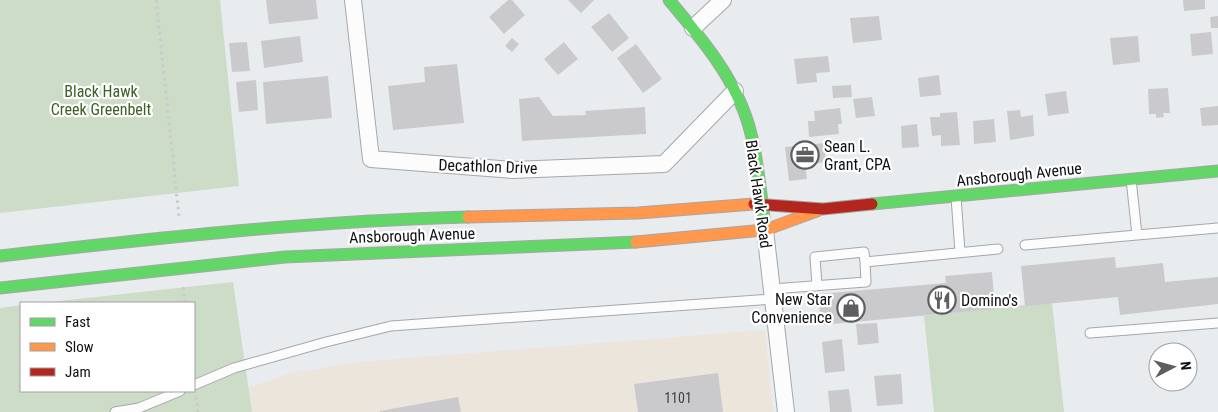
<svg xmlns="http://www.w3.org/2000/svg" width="1218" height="412" viewBox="0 0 1218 412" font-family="'Roboto Condensed',sans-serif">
  <rect width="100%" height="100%" fill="#e9ecef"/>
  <path fill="#ece5dc" d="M765,330L773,412H252L248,388L290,373L357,362Z"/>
  <path fill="#ccdcc7" d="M0,0H220L239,186L0,213Z
    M233,282L252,412H0V308L21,305V391H194V303H41Z
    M1052,302L1064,412H934L924,316Z"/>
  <path fill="#cacacc" d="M266,0H316L318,19L269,24Z
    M508,0H512L525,15L504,34L489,17Z
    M568,0H594L581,13Z
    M1183,0H1205V9L1184,11Z
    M609,13L629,38L612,52L591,27Z
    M879,16L882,40L853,43L850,18Z
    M1218,16V28H1211L1210,17Z
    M1211,32L1213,54L1192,56L1190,34Z
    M300,36L303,62L264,68L261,41Z
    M1138,36L1140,62L1113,65L1110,38Z
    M512,38L519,44L512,52L505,46Z
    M247,42L250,71L232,72L229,43Z
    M564,42L578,59L558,75L544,59Z
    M636,44L662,79L643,93L617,58Z
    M828,56L830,72L816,73L817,82L797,84L794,59Z
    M457,64L464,123L393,130L388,86L425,82L424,67Z
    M939,75L941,95L920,97L918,78Z
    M328,76L332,118L266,124L263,82Z
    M256,80L258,110L239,112L236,82Z
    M851,85L852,97L833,98L832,86Z
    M1168,88L1170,113H1163L1164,117L1156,118V114H1149L1148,89Z
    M1066,91L1069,113L1048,116L1045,94Z
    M539,97L553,116L586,115L585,111L645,107L646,134L522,141L519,99Z
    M872,97L875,116L856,118L853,99Z
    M1218,106V125L1202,126L1200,108Z
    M840,108L842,124H838L839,134L809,137L808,121H815L814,111Z
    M1020,110L1021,117L1033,115L1034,136L1010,140L1007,111Z
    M957,112L960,145L941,146V135L932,136L930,117H940V113Z
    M994,119L996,142L974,144L973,121Z
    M917,124L919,147L902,148L901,126Z
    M824,143L826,162L805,165L807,179L789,181L785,147Z
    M1115,257L1116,268L1163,263L1165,282L1218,277V304L1120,315L1118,297L1025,306L1021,266Z
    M992,272L995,309L821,325L818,294L946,283L945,276Z
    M877,323L879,343L858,345L856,324Z
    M842,339L845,371L825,373L822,342Z
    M718,373L723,412H638L634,384Z
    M901,374L903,404L877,406L874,376Z
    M849,389L852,412H830L828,391Z
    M458,397L461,412H380V411Z"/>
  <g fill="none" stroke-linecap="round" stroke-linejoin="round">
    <g stroke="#a5a7a9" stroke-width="11">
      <path id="lane" d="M1131,179L1137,235L1218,228
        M956,197L960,252
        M1025,245L1137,235
        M817,286L815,257L864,252L865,262
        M772,289L866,282L865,262L998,249
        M1090,333L1218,323
        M194,385L234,368L326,342L391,326L773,299
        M115,412L139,408L180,391"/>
    </g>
    <g stroke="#a5a7a9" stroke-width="18">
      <path id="street" d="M353,0L371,159L512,170L664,164L735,91
        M693,28L723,0
        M765,230L786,412"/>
    </g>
    <g stroke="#a5a7a9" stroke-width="13">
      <path id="fast" d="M669,0C702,39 737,80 750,130C758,159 760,189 764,218
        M872,204L1218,171
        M0,256C156,238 311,221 468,217
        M0,288L285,257L636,242"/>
    </g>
    <g stroke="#a5a7a9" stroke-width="13">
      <path id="slow" d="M468,217L638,213L754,204
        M636,242L765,230L817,211"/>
    </g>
    <g stroke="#a5a7a9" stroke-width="13">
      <path id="jam" d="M754,204L823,209L872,204"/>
    </g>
    <path stroke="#c9cacb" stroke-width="3" stroke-dasharray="2.5 4" stroke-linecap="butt" d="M156,0L179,216
      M183,287L185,303
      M196,397L198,412"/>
    <use href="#lane" stroke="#fcfcfd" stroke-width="9"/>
    <use href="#street" stroke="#fcfcfd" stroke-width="16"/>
    <use href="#fast" stroke="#63d668" stroke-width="11"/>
    <use href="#slow" stroke="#ff974d" stroke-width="11"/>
    <use href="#jam" stroke="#b3261e" stroke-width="11"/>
  </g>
  <defs>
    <g id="office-ring" transform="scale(1.4375)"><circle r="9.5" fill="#fff" stroke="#5c5e60" stroke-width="1.5"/><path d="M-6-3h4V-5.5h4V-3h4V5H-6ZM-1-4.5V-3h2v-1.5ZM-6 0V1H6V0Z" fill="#5c5e60"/></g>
    <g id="restaurant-ring" transform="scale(1.4375)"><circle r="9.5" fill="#fff" stroke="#5c5e60" stroke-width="1.5"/><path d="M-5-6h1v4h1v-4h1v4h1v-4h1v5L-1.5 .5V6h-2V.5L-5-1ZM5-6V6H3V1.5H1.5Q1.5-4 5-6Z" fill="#5c5e60"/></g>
    <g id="shop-ring" transform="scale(1.4375)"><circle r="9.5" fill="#fff" stroke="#5c5e60" stroke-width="1.5"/><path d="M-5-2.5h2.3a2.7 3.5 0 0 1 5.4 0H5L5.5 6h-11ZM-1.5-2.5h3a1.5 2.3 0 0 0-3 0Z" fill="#5c5e60"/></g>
  </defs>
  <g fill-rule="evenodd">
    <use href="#office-ring" x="805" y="155"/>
    <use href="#restaurant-ring" x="942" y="300"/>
    <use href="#shop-ring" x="851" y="308"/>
  </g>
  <g text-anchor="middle" stroke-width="4.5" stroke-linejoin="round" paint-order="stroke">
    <g font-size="14" fill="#3e3f41">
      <text x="678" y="403">1101</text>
    </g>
    <g font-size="16" fill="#3d6024" stroke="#fff">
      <text x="101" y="97">Black Hawk<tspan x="101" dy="18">Creek Greenbelt</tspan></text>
    </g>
    <g font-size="16" fill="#101113" stroke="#fff" text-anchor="start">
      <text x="824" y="152">Sean L.<tspan x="824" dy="18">Grant, CPA</tspan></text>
      <text x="832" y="305" text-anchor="end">New Star<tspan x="832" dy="18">Convenience</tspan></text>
      <text x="961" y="306">Domino's</text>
    </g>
    <g font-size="16" fill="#101113" stroke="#fff">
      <text transform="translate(488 166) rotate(2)" y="6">Decathlon Drive</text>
      <text transform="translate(1019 174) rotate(-6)" y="6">Ansborough Avenue</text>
      <text transform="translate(759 194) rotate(82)" y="6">Black Hawk Road</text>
      <text transform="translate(412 235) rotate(-2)" y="6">Ansborough Avenue</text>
    </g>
  </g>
  <rect x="20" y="302" width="175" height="90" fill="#ffffff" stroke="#9fa0a1"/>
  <rect x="30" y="318" width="25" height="8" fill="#63d668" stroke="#9fa0a1"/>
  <text x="65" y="327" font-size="15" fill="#101113">Fast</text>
  <rect x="30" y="343" width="25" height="8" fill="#ff974d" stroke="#9fa0a1"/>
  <text x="65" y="352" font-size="15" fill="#101113">Slow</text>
  <rect x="30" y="368" width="25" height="8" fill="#b3261e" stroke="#9fa0a1"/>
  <text x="65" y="377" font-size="15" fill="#101113">Jam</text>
  <g transform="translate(1173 367) rotate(84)"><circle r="24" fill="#ffffff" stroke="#9fa0a1"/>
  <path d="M0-4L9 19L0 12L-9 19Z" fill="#5c5e60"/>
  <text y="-8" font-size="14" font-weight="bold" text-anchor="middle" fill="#101113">N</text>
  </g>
</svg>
